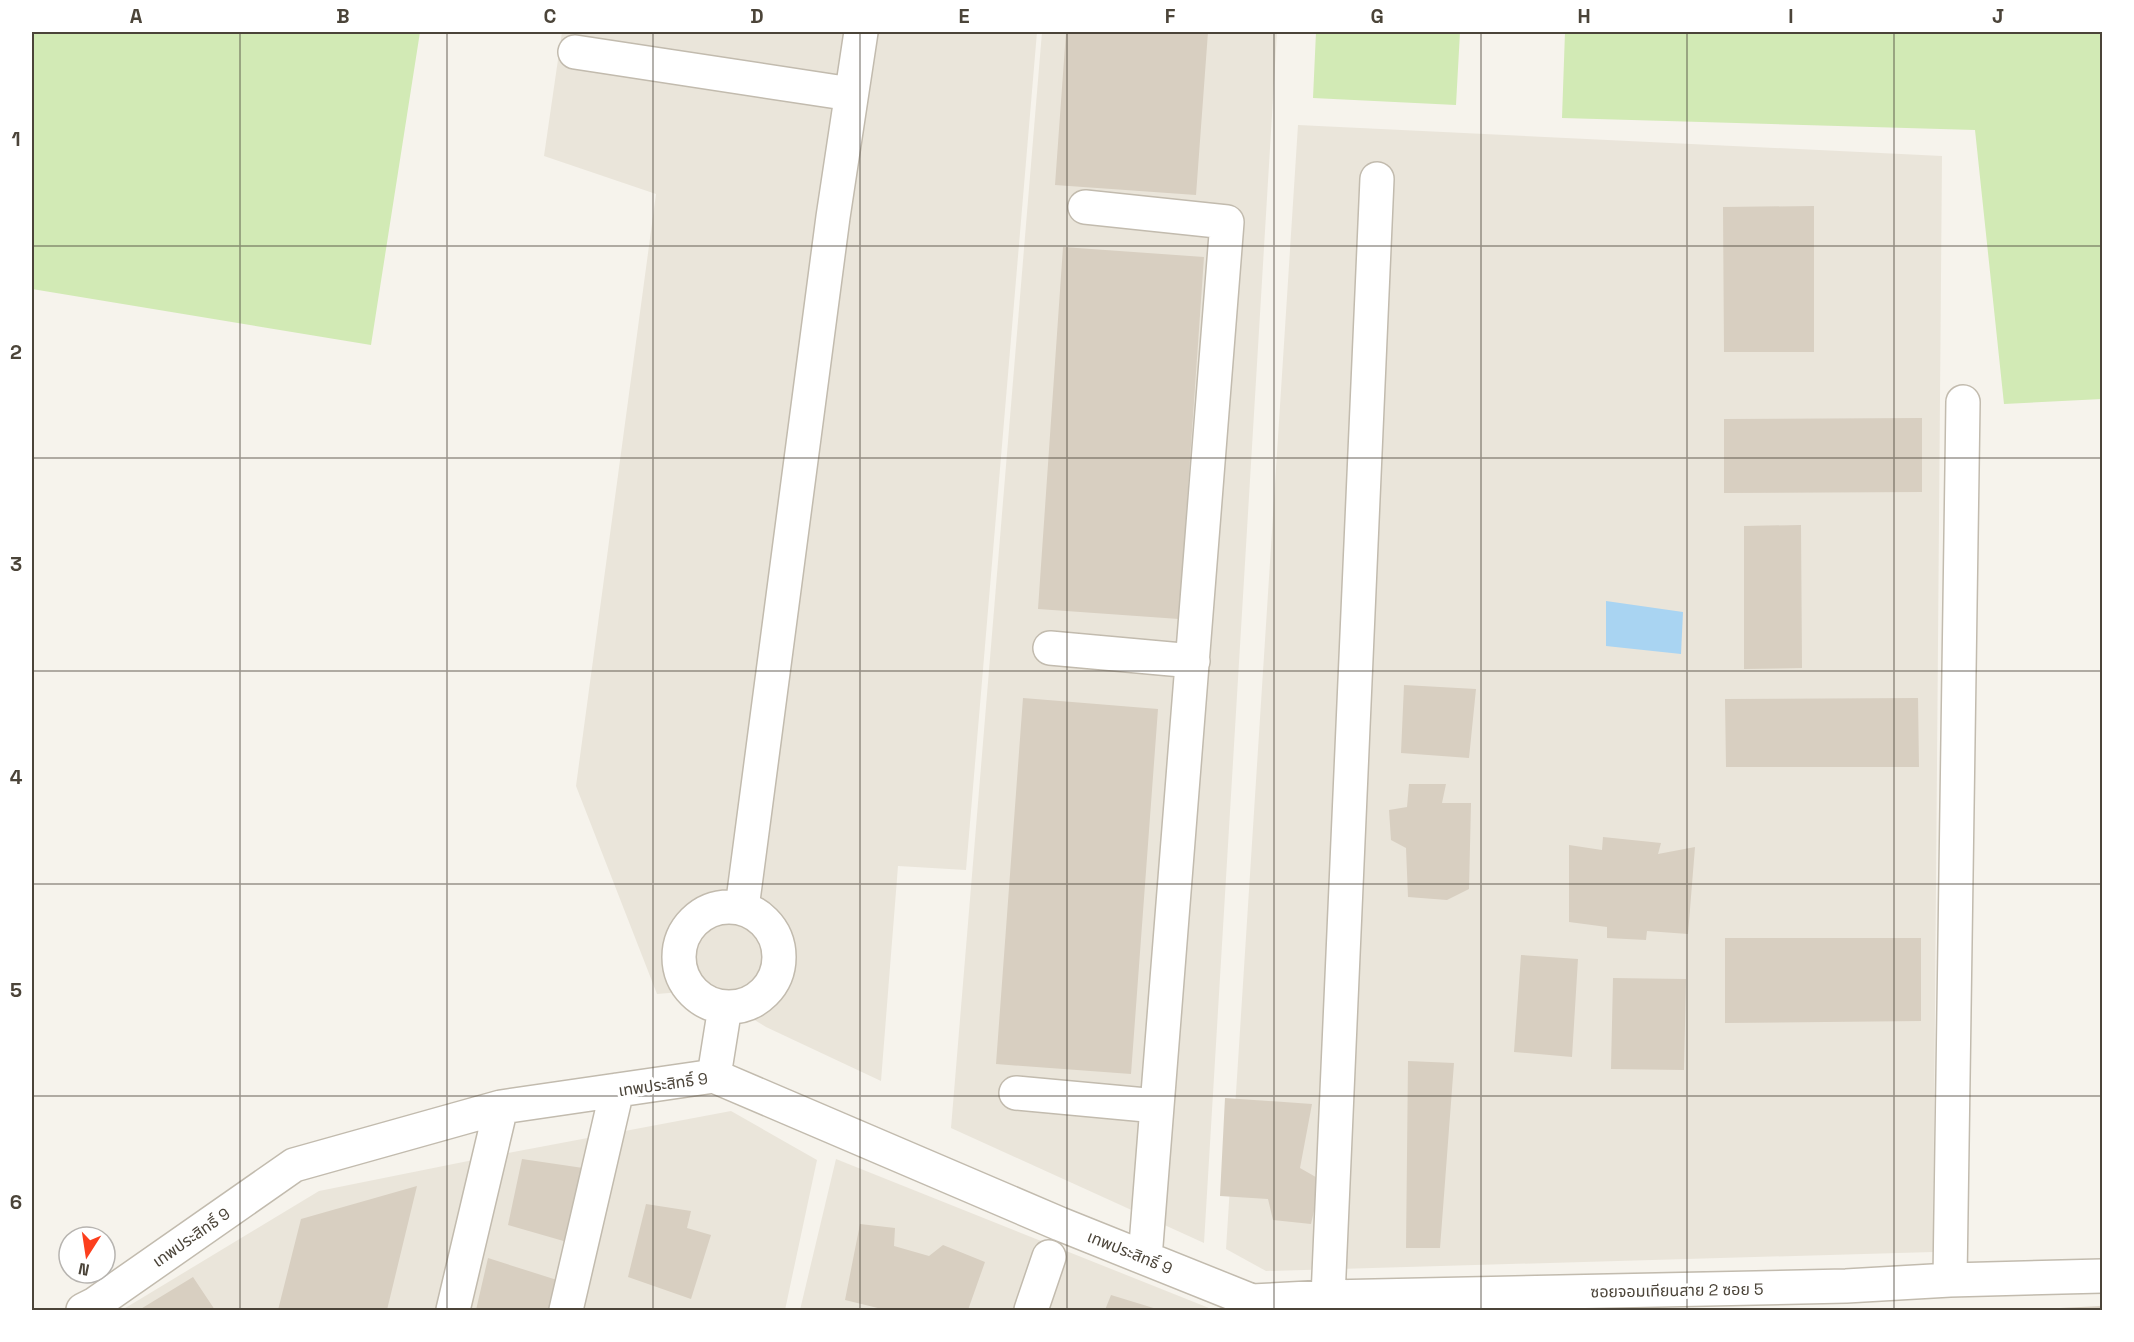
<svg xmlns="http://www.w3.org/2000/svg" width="2134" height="1342" viewBox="0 0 2134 1342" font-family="'Space Grotesk','Noto Sans Thai',sans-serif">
  <rect width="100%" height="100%" fill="#f6f3ec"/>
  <path fill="#eae5da" d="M562,32H1037L966,870L898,866L881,1081L766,1027L706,990L657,994L576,786L656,194L544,156Z
    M1042,32H1277L1204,1243L951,1128Z
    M1298,125L1942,156L1933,1252L1266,1271L1226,1249Z
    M731,1111L817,1160L785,1310H122L319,1191L503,1154Z
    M836,1159L1214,1310H800Z"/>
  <path fill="#d2eab5" d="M32,32H420L371,345L32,289Z
    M1316,32H1460L1456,105L1313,98Z
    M1565,32H2102V399L2004,404L1975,130L1562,118Z"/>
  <path fill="#a9d4f2" d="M1606,601L1683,612L1681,654L1606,646Z"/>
  <path fill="#d8cfc1" d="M1066,32H1208L1196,195L1055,185Z
    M1814,206V352H1724L1723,207Z
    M1063,247L1204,257L1179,619L1038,609Z
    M1922,418V492L1724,493V419Z
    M1801,525L1802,668L1744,669V526Z
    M1404,685L1476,689L1469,758L1401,753Z
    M1023,698L1158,709L1131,1074L996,1064Z
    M1918,698L1919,767H1726L1725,699Z
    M1409,784H1446L1442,803H1471L1469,889L1447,900L1408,897L1406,848L1391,840L1389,810L1407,807Z
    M1603,837L1661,843L1658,854L1695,847L1688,934L1647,931L1646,940L1607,938V927L1569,922V845L1602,850Z
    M1725,938H1921V1021L1725,1023Z
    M1521,955L1578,959L1572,1057L1514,1052Z
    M1613,978L1686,979L1684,1070L1611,1069Z
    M1408,1061L1454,1063L1440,1248H1406Z
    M1225,1098L1312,1104L1300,1168L1321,1180L1311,1224L1273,1220L1268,1199L1220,1196Z
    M522,1159L583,1168L567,1242L508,1225Z
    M417,1186L387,1310H278L301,1219Z
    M646,1204L691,1211L687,1228L711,1235L691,1299L628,1277Z
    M860,1224L895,1228L894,1246L929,1256L943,1245L985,1262L968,1310H886L845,1300Z
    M488,1258L560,1281L555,1310H476Z
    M193,1277L215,1310H139Z
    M1111,1295L1160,1310H1105Z
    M2102,1306V1310H2038V1309Z"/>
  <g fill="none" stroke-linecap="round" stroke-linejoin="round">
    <g stroke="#c2bbae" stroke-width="36">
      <path id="minor" d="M575,52L851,94
        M1085,207L1227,222L1145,1258
        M1050,648L1193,661
        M679 957a50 50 0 1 1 100 0a50 50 0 1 1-100 0Z
        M742,908L833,217L861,32
        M714,1076L725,1007
        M1016,1093L1157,1106
        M1950,1280L1963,402
        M1328,1297L1377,179
        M83,1310L95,1304L294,1165L501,1107L714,1076L1060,1224L1252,1301L1328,1297L1846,1286L1950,1280L2102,1276
        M453,1310L501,1107
        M566,1310L617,1090
        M1031,1310L1049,1257"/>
    </g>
    <use href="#minor" stroke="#fff" stroke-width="33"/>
  </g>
  <path fill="none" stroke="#4b4439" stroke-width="1.5" stroke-opacity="0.55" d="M240,32V1310M447,32V1310M653,32V1310M860,32V1310M1067,32V1310M1274,32V1310M1481,32V1310M1687,32V1310M1894,32V1310M32,246H2102M32,458H2102M32,671H2102M32,884H2102M32,1096H2102"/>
  <g text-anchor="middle" stroke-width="6" stroke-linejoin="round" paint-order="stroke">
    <g font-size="16" fill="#4b4439" stroke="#fff">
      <text transform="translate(663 1084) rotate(-8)" y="6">เทพประสิทธิ์ 9</text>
      <text transform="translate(191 1237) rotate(-35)" y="6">เทพประสิทธิ์ 9</text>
      <text transform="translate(1130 1252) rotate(22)" y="6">เทพประสิทธิ์ 9</text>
      <text transform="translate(1677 1290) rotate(-1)" y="6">ซอยจอมเทียนสาย 2 ซอย 5</text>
    </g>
  </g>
  <rect width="2134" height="1342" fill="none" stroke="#ffffff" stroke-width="66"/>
  <g transform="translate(87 1255) rotate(192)"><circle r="28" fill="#ffffff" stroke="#b7b4b0" stroke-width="1.5"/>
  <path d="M0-4.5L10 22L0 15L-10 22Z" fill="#fc3f1d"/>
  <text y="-9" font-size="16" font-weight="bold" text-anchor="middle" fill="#4b4439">N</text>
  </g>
  <rect x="33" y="33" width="2068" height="1276" fill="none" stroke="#4b4439" stroke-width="2"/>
  <g font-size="20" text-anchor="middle" font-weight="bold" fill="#4b4439">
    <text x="136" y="23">A</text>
    <text x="343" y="23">B</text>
    <text x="550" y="23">C</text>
    <text x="757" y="23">D</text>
    <text x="964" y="23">E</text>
    <text x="1170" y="23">F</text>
    <text x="1377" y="23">G</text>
    <text x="1584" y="23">H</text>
    <text x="1791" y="23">I</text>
    <text x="1998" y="23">J</text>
    <text x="16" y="146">1</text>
    <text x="16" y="359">2</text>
    <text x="16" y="571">3</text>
    <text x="16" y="784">4</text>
    <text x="16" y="997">5</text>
    <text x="16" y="1209">6</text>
  </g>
</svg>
